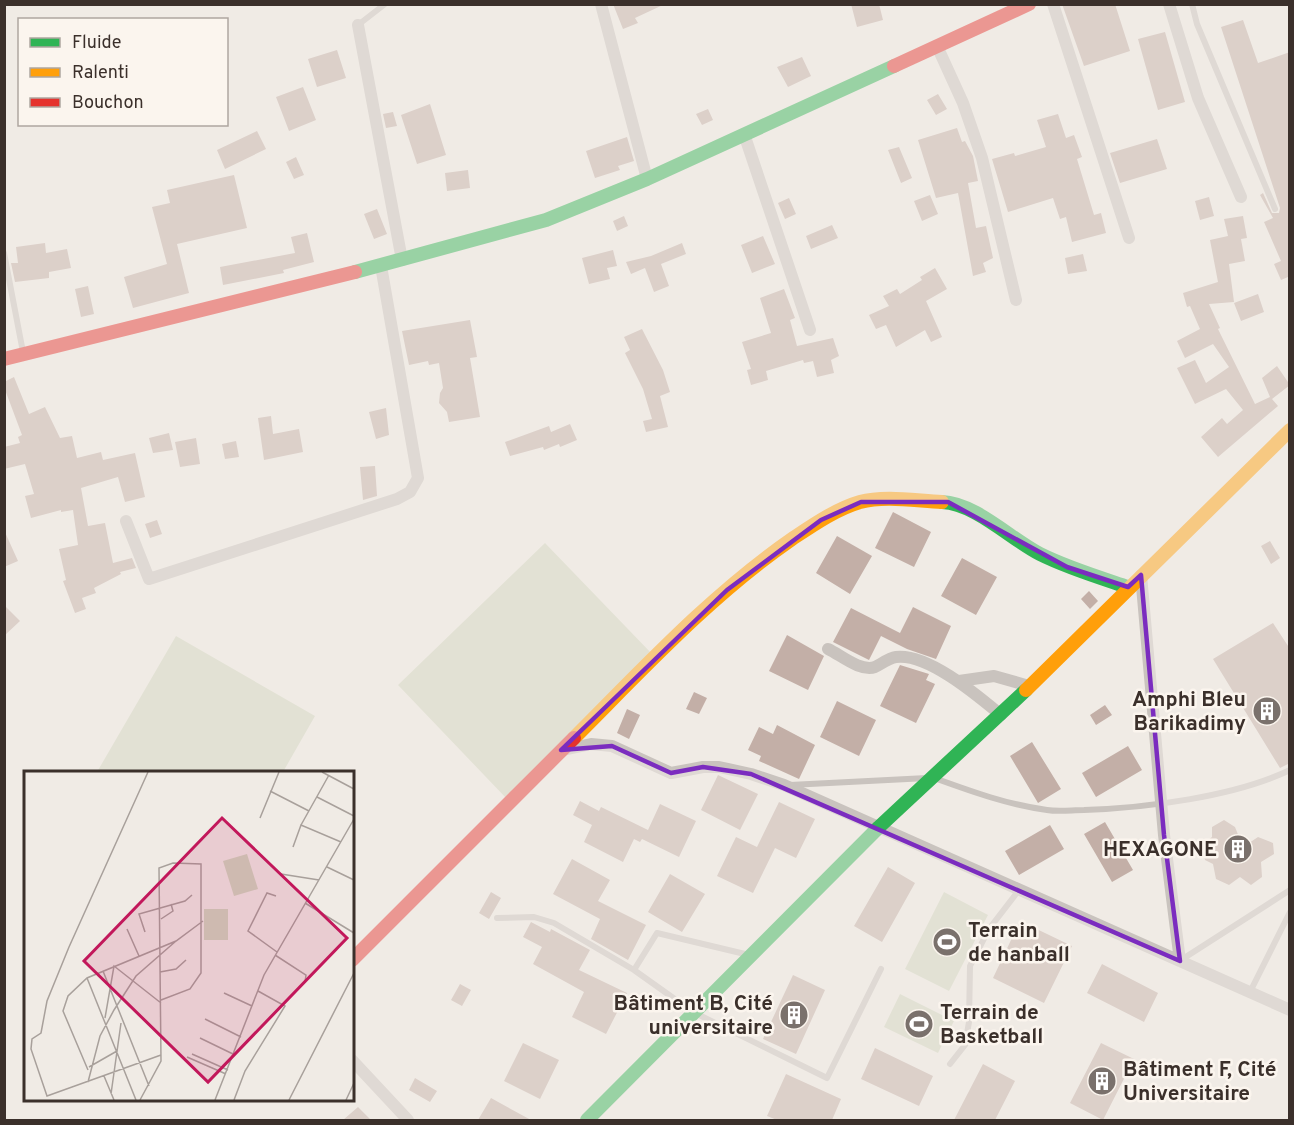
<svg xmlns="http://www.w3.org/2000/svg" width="1294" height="1125" viewBox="0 0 1294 1125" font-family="Overpass,sans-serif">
  <rect width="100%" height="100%" fill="#f0ebe5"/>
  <path fill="#d1d6bf" d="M545,543L654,656L506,798L398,685Z
    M176,636L315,716L283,772H97Z
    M944,892L988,915L949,991L905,969Z
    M900,994L954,1021L938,1053L884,1027Z"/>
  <path fill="#c3afa7" d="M613,4H665L635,18L638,23L623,29Z
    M851,4H879L883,20L857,27Z
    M1062,4H1115L1130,51L1084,66Z
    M1243,20L1258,63L1290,52V279L1288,277L1281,280L1274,264L1281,261L1264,222L1273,218L1260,195L1263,193L1272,213H1279L1280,208L1221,27Z
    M1165,32L1185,102L1158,110L1138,39Z
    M337,50L346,78L317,87L308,59Z
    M802,57L811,76L788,87L777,67Z
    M303,87L316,120L289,131L276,97Z
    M938,94L947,109L936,115L927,100Z
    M430,104L446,155L417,164L401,115Z
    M708,109L713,120L702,125L696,114Z
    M393,112L397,126L386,128L383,114Z
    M1058,114L1066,138L1074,135L1082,157L1077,159L1094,215L1101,213L1106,233L1072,242L1066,217L1060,219L1053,198L1008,212L992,159L1014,153L1015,156L1046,147L1037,120Z
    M957,128L962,142L965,141L973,156L978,181L968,183L976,228L986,226L993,258L983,263L986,272L973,276L958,193L936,198L918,140Z
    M257,131L266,149L225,169L217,150Z
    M627,137L634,161L618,166L620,170L595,178L586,151Z
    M1157,139L1167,169L1120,183L1110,153Z
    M899,147L912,178L901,183L888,150Z
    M296,157L304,175L294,179L286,162Z
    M468,170L470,188L447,191L445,173Z
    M234,175L247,228L177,244L189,293L133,308L124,277L167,264L152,207L170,203L167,190Z
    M930,195L938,214L922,221L914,201Z
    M1209,197L1214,216L1200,220L1195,201Z
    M789,198L796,214L785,219L778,203Z
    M377,209L387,234L374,239L364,214Z
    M624,216L628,226L617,231L613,221Z
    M1243,216L1247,238L1241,239L1245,261L1229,264L1234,302L1209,304L1220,328L1218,329L1255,404L1270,397L1262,378L1277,366L1290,385L1272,399L1278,406L1218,457L1201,437L1222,418L1227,424L1243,410L1226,389L1195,404L1177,368L1195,360L1206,383L1229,367L1213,344L1185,358L1177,341L1200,329L1190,306L1187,307L1183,293L1218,282L1210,240L1228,236L1224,219Z
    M832,225L838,238L811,249L806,236Z
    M307,233L314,262L283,270L284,273L223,285L220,267L295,253L291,237Z
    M763,236L775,264L752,273L741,245Z
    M45,243L46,253L67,249L71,268L49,272V278L15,282L11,263H18L16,247Z
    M682,243L686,254L661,264L669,286L654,292L645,268L631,274L626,262L651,256Z
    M613,250L617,266L607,268L610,279L589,284L582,258Z
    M1083,254L1087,271L1068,274L1065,258Z
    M935,268L947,289L926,301L942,337L931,342L925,330L896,347L886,325L876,329L869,315L889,306L883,296L897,289L900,294L922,280L920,277Z
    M88,286L94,314L81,317L75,289Z
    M784,289L795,318L790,320L797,346L833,338L839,356L831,360L834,373L817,377L813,361L804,363L803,360L766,371L768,380L751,385L747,370L751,369L742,342L771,333L760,298Z
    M1258,294L1264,312L1241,321L1234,303Z
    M470,320L477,357L470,358L480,417L449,422L447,412L439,403L440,393L443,388L439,363L429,365L428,361L409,365L402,331Z
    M642,329L663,370L670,392L660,396L668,427L646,432L643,421L652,419L643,389L625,353L630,350L624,337Z
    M14,377L29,414L45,407L60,438L72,436L77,458L101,452L103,460L135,453L145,497L125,502L118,477L81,488L88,526L105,523L113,563L132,558L136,568L120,572L121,574L94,588L96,593L82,598L86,609L75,613L63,581L66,580L59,549L78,545L73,510L61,512V510L31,518L25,496L34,494L25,464L4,469V447L20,443L18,437L22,435L4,387V382Z
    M386,408L389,435L376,439L369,412Z
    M271,416L273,434L299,429L303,452L264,460L258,418Z
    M570,424L577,440L560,447L559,444L544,450L543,447L510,456L505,442L549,426L551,432Z
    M169,433L173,450L153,453L149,438Z
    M196,438L200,464L180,467L175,442Z
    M236,441L239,457L225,459L222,444Z
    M375,466L377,496L363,500L360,467Z
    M893,512L931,532L914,567L875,548Z
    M157,520L162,534L150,538L145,524Z
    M4,530L18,561L4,567Z
    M837,536L872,556L850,594L816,573Z
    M1270,541L1280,558L1271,564L1261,546Z
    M962,558L997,577L976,615L941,596Z
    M1089,591L1098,601L1090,609L1081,599Z
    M4,605L20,621L4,636Z
    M913,607L951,626L936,659L907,649L881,636L869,660L833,642L851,608L900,633Z
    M1273,623L1290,649V763L1280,768L1213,659Z
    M787,635L824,656L808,690L769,671Z
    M900,665L929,674L926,680L935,684L916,723L880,706Z
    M694,692L707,698L699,714L686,709Z
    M837,701L876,720L859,756L820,737Z
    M1105,705L1112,715L1096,725L1090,715Z
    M627,709L640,715L629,739L617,733Z
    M777,725L815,745L799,779L759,761L761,756L748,750L759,727L773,734Z
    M1032,742L1061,789L1038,803L1010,756Z
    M1128,746L1142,770L1096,797L1082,773Z
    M718,775L758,794L740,830L701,810Z
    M580,801L599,811L601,807L648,830L660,804L696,821L679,857L642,839L640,842L634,839L623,862L584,842L592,825L573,815Z
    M779,802L815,819L796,858L775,848L753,893L717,876L736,837L757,847Z
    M1224,820L1235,827L1243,847L1258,837L1273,843L1274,854L1261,862L1262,877L1251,885L1240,877L1229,885L1216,879L1213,864L1205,860L1202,845L1212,837V827Z
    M1105,822L1133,870L1112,882L1084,834Z
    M1050,825L1064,849L1019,875L1005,851Z
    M572,859L610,880L598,901L646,925L628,960L591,939L600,919L553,894Z
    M888,867L915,883L882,942L854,926Z
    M670,874L705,894L682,932L648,912Z
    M491,892L501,898L489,919L479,913Z
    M1020,921L1072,946L1044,1003L993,978Z
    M531,922L550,932L551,929L590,950L579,970L627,993L606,1034L572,1017L584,992L533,964L542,947L523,937Z
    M1102,964L1158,993L1144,1022L1087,993Z
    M793,975L825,990L796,1054L763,1039Z
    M460,984L471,990L462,1006L451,1000Z
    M523,1043L559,1060L540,1099L504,1081Z
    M1101,1043L1134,1059L1103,1120L1070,1103Z
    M875,1048L933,1076L919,1106L861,1079Z
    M983,1064L1015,1081L995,1120H954Z
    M786,1074L841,1099L832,1120H777L767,1116Z
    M415,1078L437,1091L430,1102L409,1090Z
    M491,1098L500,1103L531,1120H478Z
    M358,1107L371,1120H343Z"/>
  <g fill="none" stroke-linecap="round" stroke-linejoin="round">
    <path stroke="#c9c3be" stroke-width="6" d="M1192,4L1197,24L1275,209
      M358,25L385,4
      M4,253L23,352
      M937,779C973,792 1009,805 1047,810C1059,812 1072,810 1084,810C1145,808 1234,797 1290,770
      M790,785L927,778
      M497,918L534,917L554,923L634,970L693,1012L827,1078L881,969
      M1181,960L1290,890
      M634,970L657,933L745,954
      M1250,992L1290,912
      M950,1064L965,1045L969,1022L970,966L989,929L1019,890"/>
    <path stroke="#c9c3be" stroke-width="12" d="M601,4L647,179
      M1053,4L1129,238
      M1169,4L1198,98L1241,197
      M358,25L402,260
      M937,46L963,103L982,158L1016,300
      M744,134L810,330
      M126,521L149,579L397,499L410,492L418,478L381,266
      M1141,575L1164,835L1180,961
      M828,649C841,655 860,672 875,667C881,664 889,658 896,657C928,653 978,696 1001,715
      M959,681L994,676L1029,686
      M563,750L591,744L612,746L671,773L703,767H719L751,774L784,785L1290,1010
      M352,1060L408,1120"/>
    <path stroke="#30b455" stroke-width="14" d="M355,272L546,220L647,179L894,66
      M942,502C975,503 1012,540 1040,554C1068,568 1098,577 1128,587
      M587,1120L879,827L1026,690"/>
    <path stroke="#ff9f0a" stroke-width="14" d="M1026,690L1290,430
      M574,738C643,669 711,595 792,539C813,525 836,509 860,502C885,495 917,501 942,502"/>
    <path stroke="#e5322d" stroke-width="14" d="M894,66L1029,4
      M4,359L355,272
      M352,960L574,738"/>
  </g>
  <path d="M0 0H1294V1125H0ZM861,502H948L1067,567L1128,587L1141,575L1164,835L1180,961L751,774L703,767L671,773L612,746L561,750L727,590L821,520Z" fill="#f0ebe5" fill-opacity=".55" fill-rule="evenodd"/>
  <path fill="none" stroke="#7b2cbf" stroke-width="4.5" stroke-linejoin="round" d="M861,502H948L1067,567L1128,587L1141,575L1164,835L1180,961L751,774L703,767L671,773L612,746L561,750L727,590L821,520Z"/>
  <defs>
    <g id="building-disc" transform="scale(1.5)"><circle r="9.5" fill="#7a716c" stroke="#fbf5ee"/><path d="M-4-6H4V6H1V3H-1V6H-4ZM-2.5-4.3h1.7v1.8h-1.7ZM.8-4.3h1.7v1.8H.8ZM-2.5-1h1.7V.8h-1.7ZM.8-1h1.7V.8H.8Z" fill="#fff"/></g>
    <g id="stadium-disc" transform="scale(1.5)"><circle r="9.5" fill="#7a716c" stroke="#fbf5ee"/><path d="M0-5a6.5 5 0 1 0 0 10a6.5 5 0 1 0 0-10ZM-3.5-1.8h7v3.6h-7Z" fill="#fff"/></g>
  </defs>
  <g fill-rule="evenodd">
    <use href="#building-disc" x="1267" y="711"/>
    <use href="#building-disc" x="1238" y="849"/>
    <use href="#stadium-disc" x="947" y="942"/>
    <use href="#building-disc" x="794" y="1015"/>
    <use href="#stadium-disc" x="919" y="1024"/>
    <use href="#building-disc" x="1102" y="1081"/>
  </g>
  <g text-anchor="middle" stroke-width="5" stroke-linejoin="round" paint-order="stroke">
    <g font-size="21" font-weight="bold" fill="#3b302b" stroke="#fbf5ee" text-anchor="end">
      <text x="1246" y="706">Amphi Bleu<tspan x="1246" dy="24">Barikadimy</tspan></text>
      <text x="1217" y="856">HEXAGONE</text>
      <text x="968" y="937" text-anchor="start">Terrain<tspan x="968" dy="24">de hanball</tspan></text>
      <text x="773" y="1010">Bâtiment B, Cité<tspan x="773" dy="24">universitaire</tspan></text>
      <text x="940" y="1019" text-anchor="start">Terrain de<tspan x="940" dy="24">Basketball</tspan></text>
      <text x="1123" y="1076" text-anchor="start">Bâtiment F, Cité<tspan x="1123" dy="24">Universitaire</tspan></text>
    </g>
  </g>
  <g transform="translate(24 771)">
    <rect width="330" height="330" fill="#f0ebe5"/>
    <path d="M223,83L234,118L210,125L199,90ZM180,138H204V169H180Z" fill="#d1d6bf"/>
    <path fill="none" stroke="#a8a09b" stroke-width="1.5" d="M124,1L45,176L23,230L17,262L8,268L7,278L23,325L137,284M298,1L330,18M246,20L285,40M293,26L330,45M236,47L255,1M277,54L305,4M269,76L277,54L317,71M303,96L330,109M257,103L295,109M252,125L243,122L224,160L253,181M281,132L330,162M137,148L149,140L147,133M103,158L115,185M121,161L115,143L161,130L168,124M251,184L282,204L281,211M79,200L125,315M136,201L152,198L162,189M63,207L112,329M200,222L228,235M81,247L90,195L137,232M181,248L217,266M176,267L211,284M168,283L204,299M163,286L202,303M65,296L93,280M64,299L39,240L44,225L63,207L152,170L179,150M80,305L90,329M64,311L76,265L90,239L112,205L152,170M87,323L97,252M116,329L137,290L135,97L149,92L177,93V202L166,218L137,229M191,329L240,204L330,48M210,329L221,300L261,235L234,220M265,329L330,202M322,329L330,312"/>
    <path fill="#c2185b" fill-opacity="0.15" stroke="#c2185b" stroke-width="3" d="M198,47L323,167L184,311L60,190Z"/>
    <rect width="330" height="330" fill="none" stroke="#3b302b" stroke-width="3"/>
  </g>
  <rect width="1294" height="1125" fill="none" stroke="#3b302b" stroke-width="12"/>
  <rect x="18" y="18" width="210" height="108" fill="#fbf5ee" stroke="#aea6a0" stroke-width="1.5"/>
  <rect x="30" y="38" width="30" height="9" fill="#30b455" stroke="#aea6a0" stroke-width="1.5"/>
  <text x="72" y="48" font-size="18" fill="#3b302b">Fluide</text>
  <rect x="30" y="68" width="30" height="9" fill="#ff9f0a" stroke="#aea6a0" stroke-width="1.5"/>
  <text x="72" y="78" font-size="18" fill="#3b302b">Ralenti</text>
  <rect x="30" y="98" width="30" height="9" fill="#e5322d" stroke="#aea6a0" stroke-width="1.5"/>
  <text x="72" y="108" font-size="18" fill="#3b302b">Bouchon</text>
</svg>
